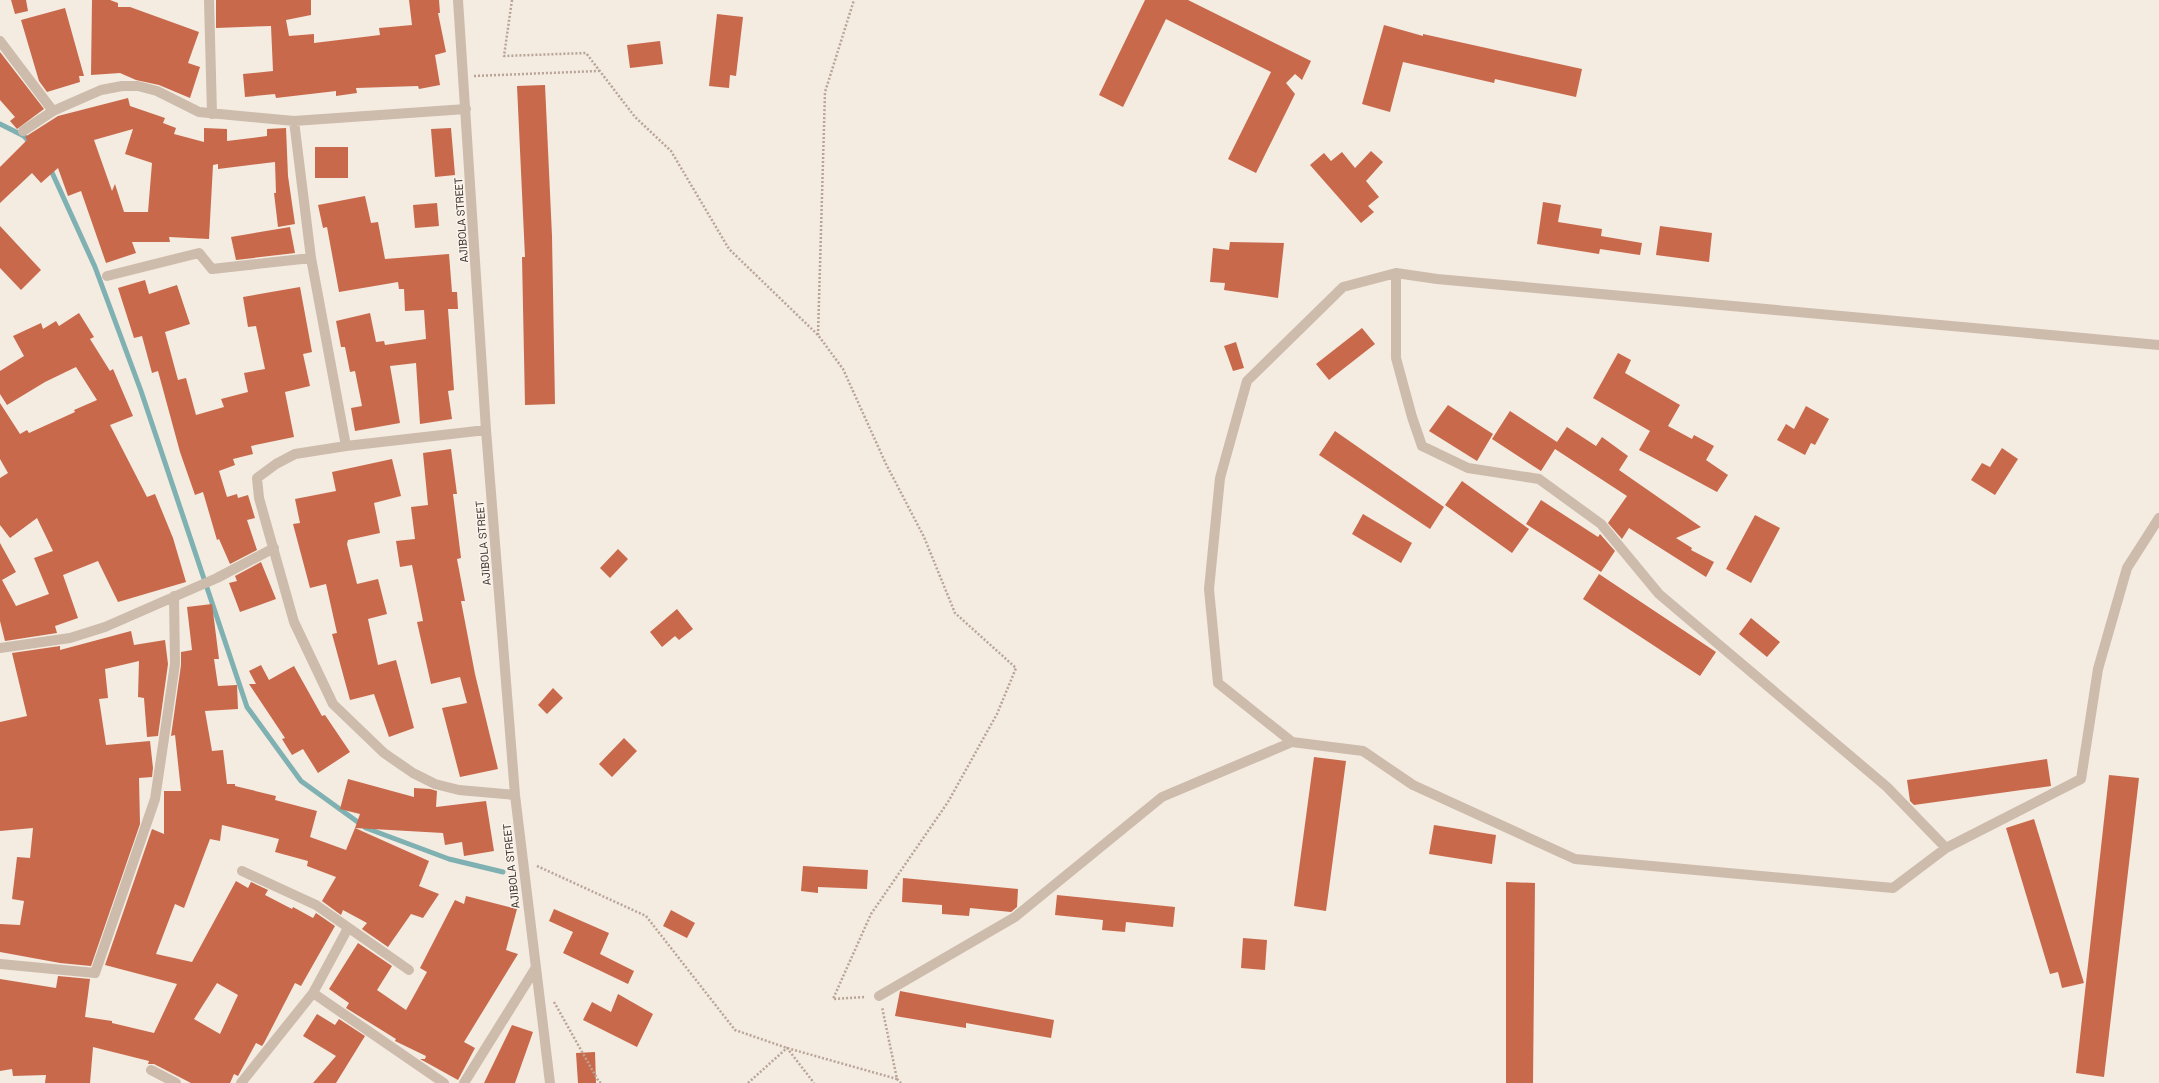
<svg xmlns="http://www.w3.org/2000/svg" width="2159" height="1083" viewBox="0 0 2159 1083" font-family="'Space Grotesk',sans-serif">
  <rect width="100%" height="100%" fill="#f4ebe1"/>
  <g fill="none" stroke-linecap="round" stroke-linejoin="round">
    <path stroke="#7fb0b2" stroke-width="5" d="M0,124L24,136L30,143
      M50,168L95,267L141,391L247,707L301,781L366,828L449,859L503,872"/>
  </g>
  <path fill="#c8694b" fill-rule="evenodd" d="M11,0H26L28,11L15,14Z
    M92,0H110L118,3V7H130L199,32L188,63L200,67L190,98L159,85L136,80L120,73L91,75Z
    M216,0H311V15L286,20L289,36L314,34V43L380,35L379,28L412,25L409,0H439L440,13H438L446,52L435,55L440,85L419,89L418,86L356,88L357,93L336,96V91L276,98L275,94L245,97L243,74L273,71L271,26L216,28Z
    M1145,0H1188L1311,61L1302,80L1295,74L1286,83L1295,94L1256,173L1228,159L1271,72L1166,19L1123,107L1099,95Z
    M65,8L84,76H79L80,82L47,92L39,81L21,20Z
    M717,14L743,17L736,76L730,75L729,88L709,86Z
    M1384,25L1423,36V34L1582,69L1576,97L1495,79L1494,83L1403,62L1390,112L1362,104Z
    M660,41L663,64L630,68L627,45Z
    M0,52L44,109L17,129L10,121L15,117L0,100Z
    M545,85L552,236L555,404L525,405L522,257H525L517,86Z
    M128,98L130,106L165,118L163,123L176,128L174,134L204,142V128L227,129V141L267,136V129L286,128L288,176L295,224L278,227L274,193H276L275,162L218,169V164L213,165L209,239L169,237L170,242H132L136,253L106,263L81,191L68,196L58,168L41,183L32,173L0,203V167L27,140L25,137L58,116ZM133,129L125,154L152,163L148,212H124L115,184L112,191L94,140Z
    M451,128L455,175L435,177L431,129Z
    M315,147H348V178H315Z
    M1371,151L1383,162L1366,181L1379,197L1368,206L1374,212L1361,223L1310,165L1324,153L1331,161L1342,152L1355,168Z
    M365,196L371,223L378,222L385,259L449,254L452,292H457L458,309H448L454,390L448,391L452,419L420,424L416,363L390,366L400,423L355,431L351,408L362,406L355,371L350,372L345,347H341L336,321L370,313L376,342L384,341L385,345L426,339L424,310L405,311L404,289H399L398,282L339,292L327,227L323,228L318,205Z
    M1543,202L1561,205L1558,222L1602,229L1601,236L1642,243L1640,255L1600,249L1599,254L1537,244Z
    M437,203L439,226L415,228L413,205Z
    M0,226L41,270L21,290L0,268Z
    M1660,226L1712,233L1709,262L1656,255Z
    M290,227L295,253L236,260L231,237Z
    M1230,242L1284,243L1278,298L1224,290L1225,283L1210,282L1213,248L1229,250Z
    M145,280L149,294L177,285L190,324L165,332L178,380L186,378L196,415L224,407L221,399L248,392L244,373L265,369L256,326L248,327L243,297L300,287L312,352L303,354L310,386L285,392L294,437L251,446L253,454L233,459L235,465L219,471L227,497L237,494L238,498L248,495L255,518L247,520L257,550L230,564L219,539L217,540L203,492L195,495L180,452L158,371L152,373L142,336L134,338L118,288Z
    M79,313L94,337L90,339L110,371L113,369L133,416L110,425L147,497L155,494L173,538L186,582L118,602L98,561L63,575L78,618L55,626L57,633L5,641L0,621V543L16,572L2,580L16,606L49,594L34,558L53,551L37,518L10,538L0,525V478L8,473L0,459V403L20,434L27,430L29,433L75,412L74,410L97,400L76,367L45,382L7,405L0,394V371L24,356L13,336L41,323L43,329L56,321L59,326Z
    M1362,328L1375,344L1329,380L1316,364Z
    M1236,342L1244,368L1233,371L1224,346Z
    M1618,353L1631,360L1625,373L1680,405L1668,426L1692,439L1694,435L1714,446L1706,460L1728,475L1717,492L1639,450L1650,431L1593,398Z
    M1448,405L1493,434L1477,461L1429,431Z
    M1806,406L1829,419L1815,445L1811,443L1805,455L1777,440L1786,424L1794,429Z
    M1510,411L1557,442L1567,427L1596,446L1602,437L1628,456L1619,470L1701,527L1676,538L1692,548L1691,550L1714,562L1706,577L1629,528L1622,539L1608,523L1627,496L1555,449L1541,471L1492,439Z
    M1335,431L1444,507L1430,529L1319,455Z
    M2002,448L2018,459L1995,495L1971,480L1982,463L1990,467Z
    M451,449L457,494H453L461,558L457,559L465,601H461L475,674L498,769L460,777L442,708L467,703L460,677L431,684L417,622L423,621L412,565L400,567L396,541L415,539L411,507L428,505L423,453Z
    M392,459L401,496L374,503L380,533L348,540L347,544L357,584L378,579L387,614L368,619L378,665L396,660L414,728L389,737L374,694L350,700L332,634L337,633L326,584L310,588L293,524L300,523L295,499L336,491L332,472Z
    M1462,481L1529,529L1512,553L1445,505Z
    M1541,500L1598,537L1600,534L1615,551L1601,572L1526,524Z
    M1363,514L1412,543L1401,563L1352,534Z
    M1755,515L1780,528L1751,583L1726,569Z
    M618,549L628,559L610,578L600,568Z
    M261,562L276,599L240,612L229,583L237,581L235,576Z
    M1599,574L1716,652L1700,676L1583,599Z
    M212,604L219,659H214L218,686L237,685L238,709L205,711L212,751L223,750L227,784H235V786L276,796L275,800L317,811L310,837L346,850L355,828L429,861L419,886L439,894L423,918L411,914L388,947L362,929L367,923L343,910L341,915L322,901L336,877L307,866L308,861L275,852L279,839L222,825L220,841L210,839L184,908L175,904L156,954L192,962L236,881L248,888L251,882L268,890L265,895L292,909L293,907L313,918L316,913L335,926L301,986L295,983L264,1043L262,1046L256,1043L238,1076L234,1074L230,1083H191L154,1064H148L149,1061L93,1047L90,1083H45L46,1075L13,1076L12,1069L0,1071V979L56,988L58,976L90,979L85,1017L112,1021V1023L154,1033L177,984L105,965L152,829L164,834V791H181L175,735L171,736L181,665V652L192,650L187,607ZM217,983L238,995L220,1034L194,1019Z
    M677,609L693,629L679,640L675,636L662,647L650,632Z
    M1751,618L1780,642L1767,657L1739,634Z
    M131,631L134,645L165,640L168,664L158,736L147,737L144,698L138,697L139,661L105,669L108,698L99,699L106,745L150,741L153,768L152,777L139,778L140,824L91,966L60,963L0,952V924L20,925L24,901L12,899L17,857L30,858L33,828L0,831V722L27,716L12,653L60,646V650Z
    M261,665L269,680L294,666L322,716L325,715L350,752L318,773L303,749L292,755L282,739L285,738L249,684H256L249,671Z
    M553,688L563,698L547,714L538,705Z
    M624,738L637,751L612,777L599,764Z
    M1314,757L1346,761L1326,911L1294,906Z
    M2047,759L2051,786L1914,805L1910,801L1907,780Z
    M2109,775L2139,778L2104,1077L2076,1073Z
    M348,779L414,797V788L430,789L437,791L436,807L486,801L494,851L464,856L462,842L445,845L443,833L355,828L360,814L340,809Z
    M2034,819L2084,983L2062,988L2058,972L2050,974L2006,828Z
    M1434,825L1496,835L1492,864L1429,854Z
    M803,866L868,870L867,889L818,887V893L801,891Z
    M903,878L1018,889L1017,907L1011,912L970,908L969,916L942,914V905L902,902Z
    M1506,882L1535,883L1533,1083H1506Z
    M1057,895L1175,907L1173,927L1126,922L1125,932L1102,930L1103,920L1055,915Z
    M466,896L517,909L506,950L518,954L464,1042L475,1048L458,1080L420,1059H425L426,1056L395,1041L396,1039L346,1008L349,1003L329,989L358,943L392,966L377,990L406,1010L427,972L420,968L455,900L464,904Z
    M554,909L609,933L600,954L634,971L628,984L563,953L573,932L549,921Z
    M671,910L695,923L687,938L663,926Z
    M1243,938L1267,940L1265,970L1241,968Z
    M900,991L1054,1020L1051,1038L966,1023V1028L895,1016Z
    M618,994L653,1014L637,1047L583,1020L592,1002L611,1012Z
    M317,1014L335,1025L339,1019L365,1036L336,1083H313L336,1056L303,1036Z
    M512,1025L533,1032L515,1083H484Z
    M595,1052L596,1083H578L576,1053Z"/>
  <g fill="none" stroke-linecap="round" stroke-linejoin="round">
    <path stroke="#b9a596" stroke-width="2.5" stroke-dasharray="2 2" stroke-linecap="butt" d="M512,0L504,56L586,53L635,117L671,151L729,249L818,335L843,369L886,464L924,537L955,613L1016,668L997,714L948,802L871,914L833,999L866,997
      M474,76L599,71
      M818,335L825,92L854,0
      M537,866L646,916L735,1030L787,1048L897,1079L882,1007
      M554,1002L599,1082L602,1083
      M897,1079L901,1083
      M748,1083L787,1048L814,1083"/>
    <path stroke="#cdbbac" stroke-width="10" d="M209,0L212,114
      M458,0L486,430L515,795L550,1083
      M0,41L53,111
      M294,121L311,258L346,446
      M23,131L53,111L101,90L122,86H138L157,91L199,112L294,121L466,109
      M107,276L199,253L212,269L311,258
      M486,430L346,446L295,454L276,464L257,478L259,498L294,622L333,704L384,753L413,773L435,784L459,790L515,795
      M0,648L70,638L105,627L217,578L274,548
      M1292,742L1218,683L1209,589L1220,478L1247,381L1343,287L1396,273
      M1946,848L1887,787L1659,594L1601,524L1539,479L1468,468L1422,446L1412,417L1396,358V273L1437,279L2159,345
      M242,871L316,905L409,970
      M0,964L95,973L155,799L175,664L174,596
      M313,993L444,1083
      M879,996L1015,917L1162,797L1292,742L1363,751L1413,785L1575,859L1893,888L1946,848L2081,779L2098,669L2127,568L2159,518
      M151,1070L176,1083
      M241,1083L313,993L348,928
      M464,1083L535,969"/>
  </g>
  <g text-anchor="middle" stroke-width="3" stroke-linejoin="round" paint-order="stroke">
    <g font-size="11" fill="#3b302b" stroke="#fbf5ee">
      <text transform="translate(461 220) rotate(-94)" y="4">AJIBOLA STREET</text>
      <text transform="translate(483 543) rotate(-95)" y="4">AJIBOLA STREET</text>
      <text transform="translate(511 866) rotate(-96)" y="4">AJIBOLA STREET</text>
    </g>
  </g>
</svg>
